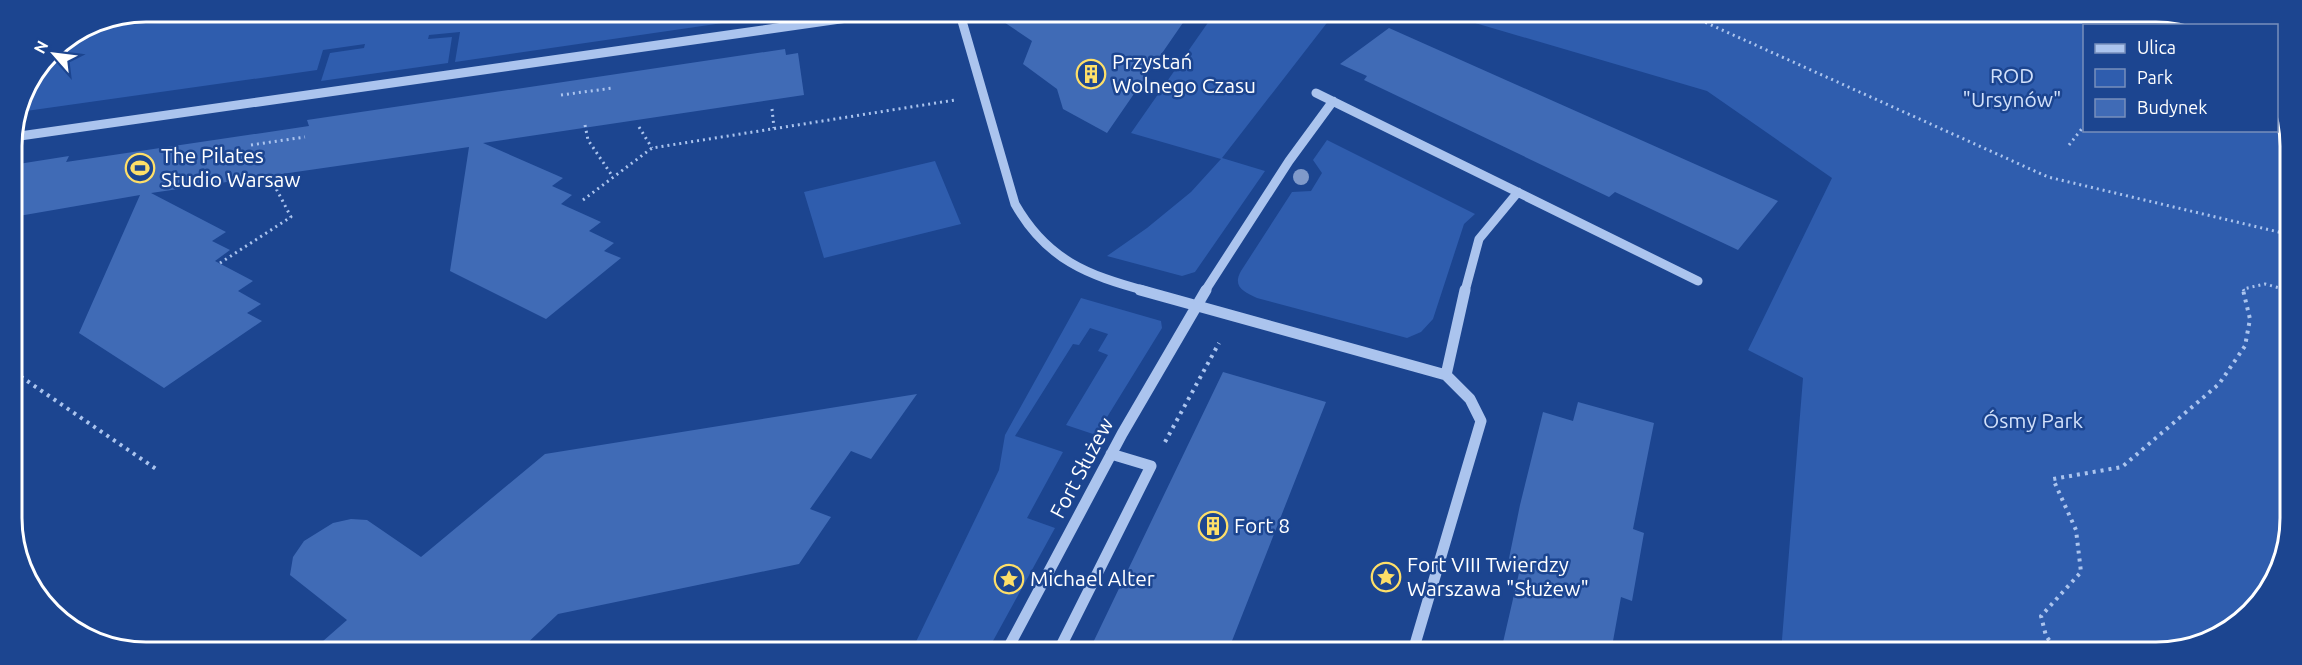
<svg xmlns="http://www.w3.org/2000/svg" width="2302" height="665" viewBox="0 0 2302 665" font-family="Ubuntu,sans-serif">
  <rect width="100%" height="100%" fill="#1c4590"/>
  <path fill="#2f5dae" d="M398,13H791L455,62L460,32L429,35L428,39L452,37L448,63L321,81L330,53L364,48L365,44L323,50L317,70L19,112C32,65 50,52 89,26Z
    M1214,14L1333,15L1222,158L1265,171L1195,272L1182,276L1107,256L1147,228L1191,192L1221,159L1131,133Z
    M1448,15L2190,16L2205,25L2084,26V130H2276L2277,98L2287,121L2286,553L2244,620L2164,653L1781,652L1803,378L1748,350L1832,178L1707,91Z
    M1327,140L1475,214L1464,224L1433,319L1421,332L1407,338L1257,298C1244,292 1232,287 1241,271L1292,192L1311,191L1322,173L1313,160Z
    M935,161L961,224L824,258L804,192Z
    M1081,298L1161,321L1162,328L1096,435L1066,425L1108,355L1098,351L1108,334L1090,328L1079,345L1073,344L1015,436L1063,452L1027,518L1055,528L988,650H912L999,470L1005,435Z"/>
  <path fill="#406bb6" d="M992,14H1189L1107,133L1063,109L1057,89L1023,64L1032,41Z
    M1389,28L1508,81L1778,201L1738,250L1615,192L1609,197L1364,80L1367,76L1340,64Z
    M785,49L786,55L798,53L804,95L483,143L563,178L552,186L572,195L561,204L601,222L589,231L614,243L604,251L621,258L546,319L450,271L469,147L151,193L226,232L212,241L230,250L215,261L253,281L238,291L261,304L247,313L262,321L164,388L79,333L140,195L13,217L12,165L69,156L66,162L309,126L307,120Z
    M1223,372L1326,402L1228,651H1089Z
    M917,394L871,459L851,451L810,509L831,517L799,564L558,614L521,649H314L347,620L290,575L293,557L304,541L333,523L351,519L367,520L421,557L545,454Z
    M1578,402L1654,423L1633,529L1644,533L1632,601L1621,597L1611,652L1501,651L1519,573L1507,568L1520,505L1543,412L1573,421Z"/>
  <g fill="none" stroke-linecap="round" stroke-linejoin="round">
    <path stroke="#abc4ee" stroke-width="3" stroke-dasharray="2 4" stroke-linecap="butt" d="M1689,15L2048,177L2287,234
      M2166,26L2173,16
      M561,95L613,88
      M772,109L774,128
      M585,125L588,140L613,177
      M639,127L652,148
      M251,145L305,137
      M2069,145L2084,126
      M583,200L652,148L955,100
      M220,263L291,217L269,175
      M2244,291L2243,289L2265,284L2287,290"/>
    <path stroke="#abc4ee" stroke-width="4" stroke-dasharray="3 5" stroke-linecap="butt" d="M14,372L159,471
      M1165,442L1219,343
      M2059,653L2046,636L2041,616L2081,572L2076,530L2053,479L2122,467L2219,384L2245,346L2250,319L2243,290"/>
    <path stroke="#abc4ee" stroke-width="9" d="M960,14L1015,204C1047,260 1087,275 1146,291
      M1316,93L1698,281
      M13,137L875,14
      M1205,291L1289,161L1333,101
      M1465,291L1479,239L1518,192"/>
    <path stroke="#abc4ee" stroke-width="11" d="M1140,290L1446,375
      M1007,650L1122,434L1206,290
      M1059,650L1151,466L1111,454
      M1413,651L1481,421L1470,399L1446,375L1465,290"/>
  </g>
  <circle fill="#809aca" cx="1301" cy="177" r="8"/>
  <defs>
    <g id="building-ring" transform="scale(1.5)"><circle r="9.5" fill="#1c4590" stroke="#fedf68" stroke-width="1.5"/><path d="M-4-6H4V6H1V3H-1V6H-4ZM-2.5-4.3h1.7v1.8h-1.7ZM.8-4.3h1.7v1.8H.8ZM-2.5-1h1.7V.8h-1.7ZM.8-1h1.7V.8H.8Z" fill="#fedf68"/></g>
    <g id="stadium-ring" transform="scale(1.5)"><circle r="9.5" fill="#1c4590" stroke="#fedf68" stroke-width="1.5"/><path d="M0-5a6.5 5 0 1 0 0 10a6.5 5 0 1 0 0-10ZM-3.5-1.8h7v3.6h-7Z" fill="#fedf68"/></g>
    <g id="sight-ring" transform="scale(1.5)"><circle r="9.5" fill="#1c4590" stroke="#fedf68" stroke-width="1.5"/><path d="M0-6L1.8-2.2L6-1.7L2.9 1.2L3.7 5.4L0 3.3L-3.7 5.4L-2.9 1.2L-6-1.7L-1.8-2.2Z" fill="#fedf68"/></g>
  </defs>
  <g fill-rule="evenodd">
    <use href="#building-ring" x="1091" y="74"/>
    <use href="#stadium-ring" x="140" y="168"/>
    <use href="#building-ring" x="1213" y="526"/>
    <use href="#sight-ring" x="1386" y="577"/>
    <use href="#sight-ring" x="1009" y="579"/>
  </g>
  <g text-anchor="middle" stroke-width="5" stroke-linejoin="round" paint-order="stroke">
    <g font-size="21" fill="#fff" stroke="#1c4590" text-anchor="start">
      <text x="1112" y="69">Przystań<tspan x="1112" dy="24">Wolnego Czasu</tspan></text>
      <text x="161" y="163">The Pilates<tspan x="161" dy="24">Studio Warsaw</tspan></text>
      <text x="1234" y="533">Fort 8</text>
      <text x="1407" y="572">Fort VIII Twierdzy<tspan x="1407" dy="24">Warszawa "Służew"</tspan></text>
      <text x="1030" y="586">Michael Alter</text>
    </g>
    <g font-size="21" fill="#d1e0fa" stroke="#1c4590">
      <text x="2012" y="83">ROD<tspan x="2012" dy="24">"Ursynów"</tspan></text>
      <text x="2033" y="428">Ósmy Park</text>
    </g>
    <g font-size="21" fill="#fff" stroke="#1c4590">
      <text transform="translate(1082 468) rotate(-62)" y="7">Fort Służew</text>
    </g>
  </g>
  <path d="M0 0H2302V665H0ZM146 22H2156A124 124 0 0 1 2280 146V518A124 124 0 0 1 2156 642H146A124 124 0 0 1 22 518V146A124 124 0 0 1 146 22Z" fill="#1c4590" fill-rule="evenodd"/>
  <path fill="none" stroke="#fff" stroke-width="3" d="M146 22H2156A124 124 0 0 1 2280 146V518A124 124 0 0 1 2156 642H146A124 124 0 0 1 22 518V146A124 124 0 0 1 146 22Z"/>
  <rect x="2083" y="24" width="195" height="108" fill="#1c4590" stroke="#778fbc" stroke-width="1.5"/>
  <rect x="2095" y="44" width="30" height="9" fill="#abc4ee" stroke="#778fbc" stroke-width="1.5"/>
  <text x="2137" y="54" font-size="18" fill="#ffffff">Ulica</text>
  <rect x="2095" y="69" width="30" height="18" fill="#2f5dae" stroke="#778fbc" stroke-width="1.5"/>
  <text x="2137" y="84" font-size="18" fill="#ffffff">Park</text>
  <rect x="2095" y="99" width="30" height="18" fill="#406bb6" stroke="#778fbc" stroke-width="1.5"/>
  <text x="2137" y="114" font-size="18" fill="#ffffff">Budynek</text>
  <g transform="translate(54 54) rotate(298)" stroke="#1c4590" stroke-width="4.5" paint-order="stroke">
  <path d="M0-4.5L10 22L0 15L-10 22Z" fill="#ffffff"/>
  <text y="-9" font-size="16" font-weight="bold" text-anchor="middle" fill="#ffffff">N</text>
  </g>
</svg>
